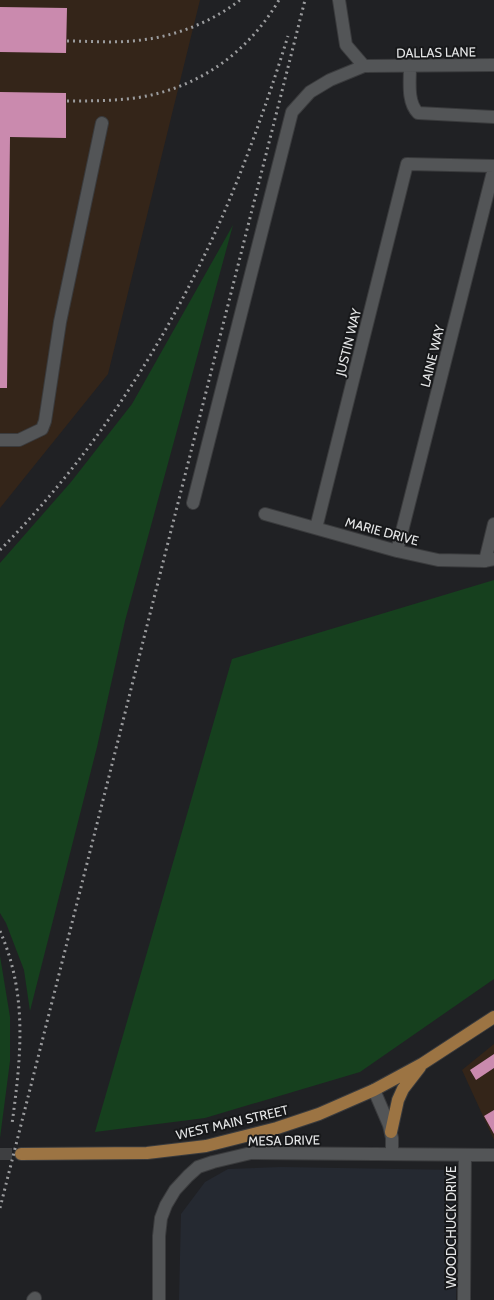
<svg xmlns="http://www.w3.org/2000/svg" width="494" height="1300" viewBox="0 0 494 1300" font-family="Cabin,sans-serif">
  <rect width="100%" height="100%" fill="#202124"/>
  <path fill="#252931" d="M281,1167L458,1170L456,1300H179L181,1214L205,1182L228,1169Z"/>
  <path fill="#342519" d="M0,0H200L108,374L0,508Z
    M494,1044V1140L462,1070Z"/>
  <path fill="#16401e" d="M233,225L125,621L97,747L30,1011L24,970L6,923L0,913V563L71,482L132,404Z
    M494,580V979L360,1072L205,1118L95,1132L232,659Z
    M0,956L10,1017V1061L0,1138Z"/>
  <path fill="#ca8aae" d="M0,7L67,8L66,53L0,52Z
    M0,92L66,93V138L10,137L7,388H0Z
    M494,1054V1068L476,1080L470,1070Z
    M494,1110V1134L484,1116Z"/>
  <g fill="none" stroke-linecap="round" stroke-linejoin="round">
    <path stroke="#3e3f41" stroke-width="12" stroke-dasharray="12 6" stroke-linecap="butt" d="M0,1154H21"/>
    <g stroke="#3a3b3d" stroke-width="14">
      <path id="minor" d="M339,0L346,45L364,66L494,65
        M410,66C410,82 407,102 418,113L494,117
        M0,440H19L42,429L45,421L60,322L102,123
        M193,503L292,112L310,92L330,80L364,66
        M265,514L397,551L438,560L485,561L494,559
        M316,528L407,164L494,166
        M397,551L494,168
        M485,561L494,524
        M374,1090L389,1125L392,1138V1154
        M33,1300L35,1298
        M159,1300V1236L161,1218L166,1205L175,1190L188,1176L198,1167L213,1162L251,1153L494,1155
        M464,1300L465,1155"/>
    </g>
    <g stroke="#3a3b3d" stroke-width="14">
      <path id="major" d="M391,1132L398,1100L403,1089L420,1067
        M21,1154L147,1153L206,1146L277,1128L319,1114L374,1090L422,1064L494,1017"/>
    </g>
    <use href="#minor" stroke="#535557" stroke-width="12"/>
    <use href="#major" stroke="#9c7443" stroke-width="12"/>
    <path stroke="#9b9c9e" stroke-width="3" stroke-dasharray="2 4" stroke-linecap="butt" d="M67,41C89,41 111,43 132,41C171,38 209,24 240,0
      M67,101C90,101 112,101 135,98C197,89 247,54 279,0
      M0,550C95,454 169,338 223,215C248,157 269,97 288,36
      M0,931C28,995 21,1057 12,1124
      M0,1208L305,0"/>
  </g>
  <g text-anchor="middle" stroke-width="4" stroke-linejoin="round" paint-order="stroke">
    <g font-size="13" fill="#e5e6e7" stroke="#17181a">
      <text transform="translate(436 52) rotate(-1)" y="5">DALLAS LANE</text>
      <text transform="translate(348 342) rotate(-76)" y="5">JUSTIN WAY</text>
      <text transform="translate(432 356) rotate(-76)" y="5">LAINE WAY</text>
      <text transform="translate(382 531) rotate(15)" y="5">MARIE DRIVE</text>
      <text transform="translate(232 1122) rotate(-13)" y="5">WEST MAIN STREET</text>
      <text transform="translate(284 1140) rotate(-1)" y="5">MESA DRIVE</text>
      <text transform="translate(451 1227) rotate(-90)" y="5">WOODCHUCK DRIVE</text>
    </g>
  </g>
</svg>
